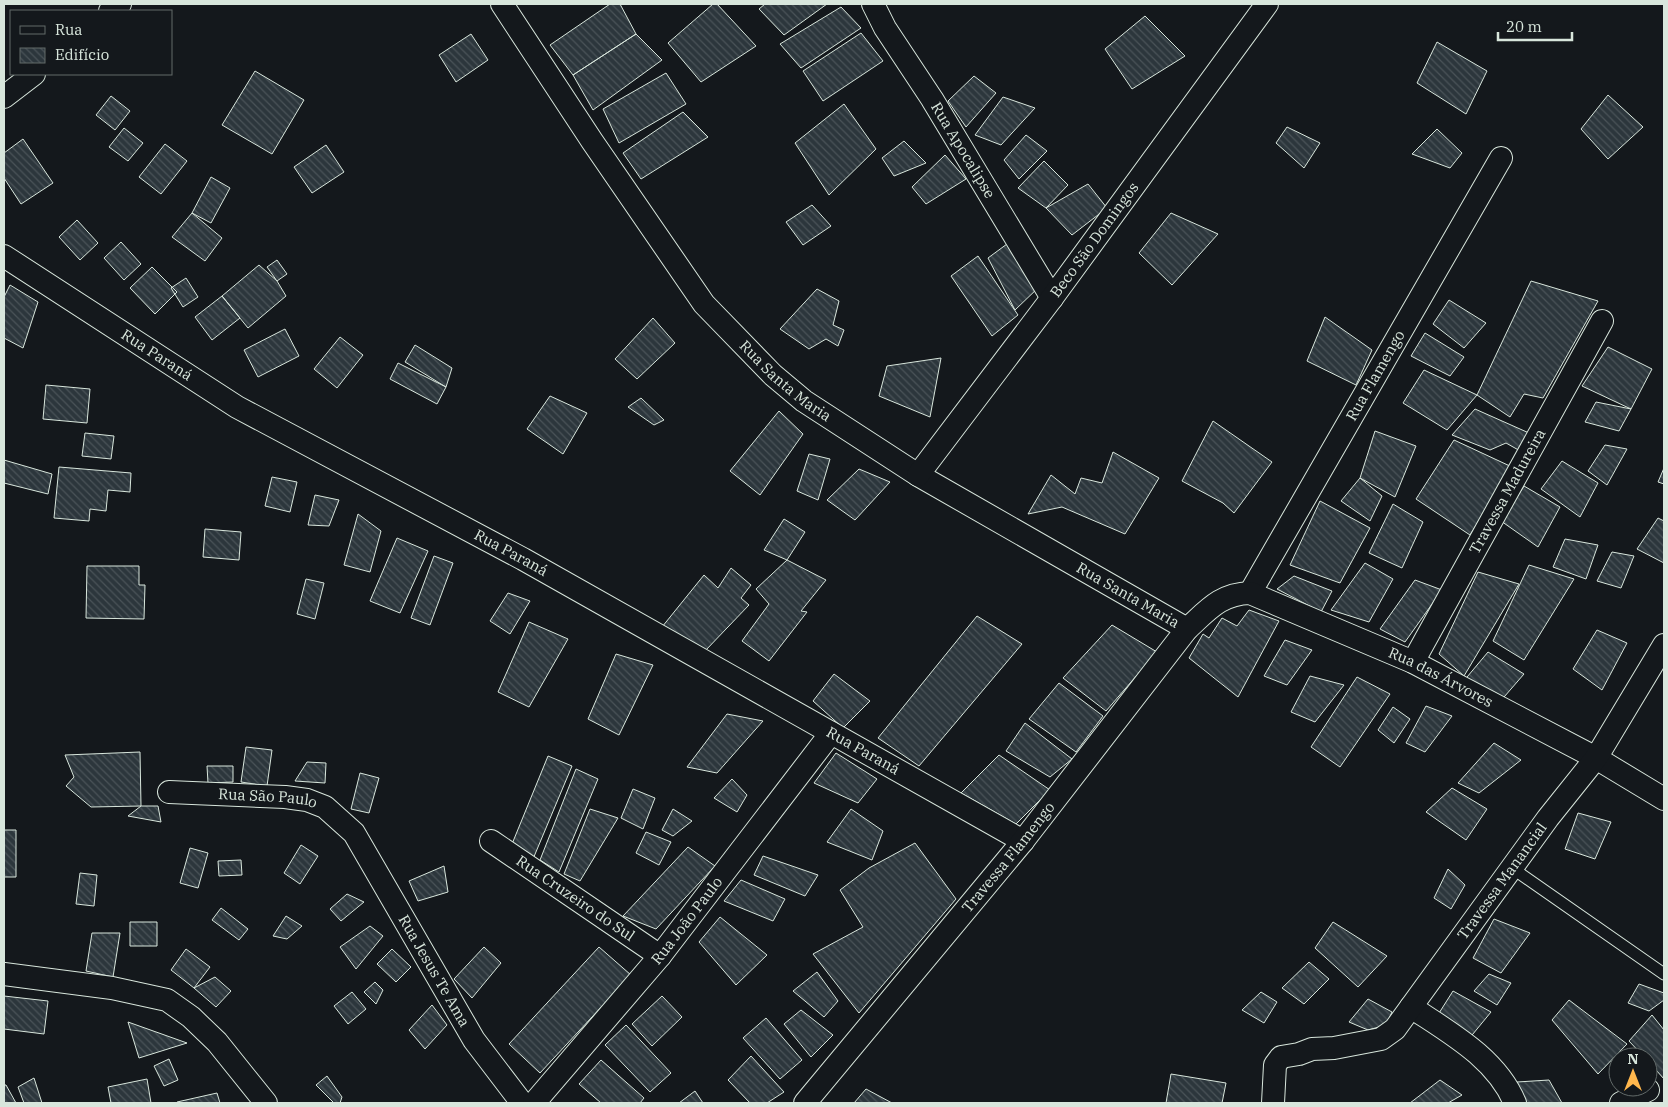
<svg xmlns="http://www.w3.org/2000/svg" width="1668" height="1107" viewBox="0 0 1668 1107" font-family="'IBM Plex Serif',serif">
  <defs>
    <pattern id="building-back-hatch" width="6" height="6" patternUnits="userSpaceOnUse" patternTransform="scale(1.25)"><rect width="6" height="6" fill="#2c363c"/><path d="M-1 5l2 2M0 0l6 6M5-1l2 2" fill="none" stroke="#4a5358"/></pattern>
  </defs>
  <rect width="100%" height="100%" fill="#14181c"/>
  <path fill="url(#building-back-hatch)" stroke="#d8e6dc" d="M610,4H620L636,34L573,75L550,45Z
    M713,4H717L756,46L701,82L668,43Z
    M765,4H827L784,35L759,9Z
    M841,7L861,28L801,68L780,44Z
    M1145,16L1185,56L1132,89L1105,49Z
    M861,33L883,61L823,101L803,71Z
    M471,34L488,60L456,82L439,55Z
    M636,34L662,60L593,110L573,75Z
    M1437,42L1487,71L1466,114L1417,83Z
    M255,71L304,100L272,154L222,125Z
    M666,73L686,104L619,143L603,109Z
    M974,76L996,93L966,127L948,101Z
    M1608,95L1643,127L1608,159L1581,129Z
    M111,96L130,111L115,130L96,115Z
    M1003,97L1035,108L1001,145L975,135Z
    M844,104L876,149L829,195L795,143Z
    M683,112L708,137L641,179L623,153Z
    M1287,127L1320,143L1304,168L1276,143Z
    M124,128L143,143L128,161L109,147Z
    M1437,129L1462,153L1450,168L1412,154Z
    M1026,135L1047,151L1019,179L1004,160Z
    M23,139L53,183L21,204L4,178V153Z
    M904,141L926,163L894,176L882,158Z
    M165,144L187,161L161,194L139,177Z
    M326,145L344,172L312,193L294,167Z
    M945,155L966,179L926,204L912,187Z
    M1044,161L1068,185L1046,208L1018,188Z
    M211,177L230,188L211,223L192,213Z
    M1088,184L1107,208L1072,235L1046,208Z
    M812,205L831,226L803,245L786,222Z
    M192,213L222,238L205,261L172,237Z
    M1171,213L1218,234L1172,285L1139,253Z
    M77,220L98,243L80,260L59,237Z
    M121,242L141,264L124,280L104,258Z
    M1007,244L1040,286L1015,310L988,258Z
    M978,256L1018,315L992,336L951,276Z
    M277,260L287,274L277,281L267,267Z
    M259,265L277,281L286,296L248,328L222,296Z
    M152,267L177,292L155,314L130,288Z
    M186,278L198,297L183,307L171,288Z
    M1531,281L1598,301L1543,398L1524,394L1510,417L1477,395Z
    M10,285L38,302L23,348L4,338V297Z
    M817,289L839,301L833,325L844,330L838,346L826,339L809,349L780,329Z
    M222,296L240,318L212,340L195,317Z
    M1449,300L1486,323L1464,348L1433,324Z
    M1325,317L1372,350L1356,385L1307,361Z
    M653,318L675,343L637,379L615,359Z
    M285,329L299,356L258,377L244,350Z
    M1425,333L1464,357L1450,376L1411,356Z
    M340,337L363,355L337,388L314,369Z
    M415,345L452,368L446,387L405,362Z
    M1608,347L1652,369L1631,409L1582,386Z
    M941,358L930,417L879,396L887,366Z
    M398,363L446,387L437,404L390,379Z
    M1424,370L1477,395L1447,430L1403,403Z
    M46,385L90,389L87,423L43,419Z
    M550,396L587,413L563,454L527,429Z
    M641,398L664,420L654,425L628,407Z
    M1596,402L1631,409L1619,431L1585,422Z
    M1475,409L1529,433L1522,452L1506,443L1490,450L1452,435Z
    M779,411L803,434L760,495L730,471Z
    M1213,421L1272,462L1234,513L1223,503L1182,481Z
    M1375,431L1416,446L1395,497L1360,478Z
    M85,433L114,436L111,459L82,456Z
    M1454,440L1512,467L1470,535L1416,499Z
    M1605,445L1627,449L1607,485L1588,471Z
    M1113,452L1159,478L1125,534L1062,507L1028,514L1051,475L1075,494L1081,478L1102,483Z
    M809,454L830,459L818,500L797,491Z
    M4,460L52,474L48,494L4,483Z
    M1562,461L1598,483L1580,517L1541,489Z
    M59,467L131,473L130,492L108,490L106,511L90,509L89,521L54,518Z
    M1664,468V484L1658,482Z
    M859,469L890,482L855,520L827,500Z
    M272,477L297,482L290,512L265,506Z
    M1360,478L1382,496L1370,521L1341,501Z
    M1524,486L1560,507L1538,547L1501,521Z
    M315,495L339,500L329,526L308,525Z
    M1320,501L1370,528L1340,583L1290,565Z
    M1393,504L1423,522L1402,568L1369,553Z
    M358,514L381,531L370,572L344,565Z
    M1658,518L1664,521V563L1637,549Z
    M784,519L805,532L787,560L764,550Z
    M205,529L241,532L239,560L203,557Z
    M397,538L428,551L400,613L370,601Z
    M1565,539L1598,545L1586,579L1553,567Z
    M1612,552L1634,556L1621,588L1597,581Z
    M434,556L453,563L430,625L411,618Z
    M787,560L826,580L801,611L807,612L769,661L742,641L769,604L756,589Z
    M1365,563L1393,579L1369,622L1331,610Z
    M1529,565L1574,579L1524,660L1493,641Z
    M87,566H139V585H145L144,619L86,618Z
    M731,568L751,585L741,598L749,605L705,651L662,627L704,575L718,588Z
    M1478,572L1519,584L1464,676L1439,654Z
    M1294,576L1332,591L1321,612L1277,589Z
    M306,579L324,583L315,619L297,614Z
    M1415,580L1442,590L1405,642L1380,629Z
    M508,593L530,601L510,634L490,621Z
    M1249,610L1279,621L1238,697L1189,658L1203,634L1209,638L1222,618L1237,626Z
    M977,616L1022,644L919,766L878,738Z
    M529,622L568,639L529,707L498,692Z
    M1112,625L1157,652L1106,711L1063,678Z
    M1597,630L1627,643L1602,690L1573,669Z
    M1285,640L1312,650L1287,685L1264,676Z
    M1488,652L1524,674L1498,704L1462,683Z
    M616,654L653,665L619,735L588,719Z
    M834,674L870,701L843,728L813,701Z
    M1310,676L1344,685L1315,722L1291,712Z
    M1357,677L1390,694L1340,767L1311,747Z
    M1059,683L1103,716L1076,752L1029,719Z
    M1426,706L1452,716L1425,752L1406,743Z
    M1393,707L1410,719L1394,743L1378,730Z
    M727,714L763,721L717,773L687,767Z
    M1025,723L1072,759L1050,777L1006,751Z
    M1494,743L1521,760L1479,793L1458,783Z
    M246,747L272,750L267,786L241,782Z
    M140,752L141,806L91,807L66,786L74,777L65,755Z
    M836,753L877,779L858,803L814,783Z
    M999,755L1050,790L1016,824L961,793Z
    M548,756L572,766L533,859L512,844Z
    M307,762L326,763L325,783L295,781Z
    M207,766H233V782L208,783Z
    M576,769L598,779L559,872L540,860Z
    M360,773L379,778L369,813L351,809Z
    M732,779L747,795L737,812L714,798Z
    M1452,788L1487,809L1466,840L1426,812Z
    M633,789L655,798L643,829L621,818Z
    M141,806H158L161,822L128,816Z
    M590,809L618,818L580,881L564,874Z
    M673,809L692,821L673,836L662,830Z
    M851,809L883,831L872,860L827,842Z
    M1578,813L1611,822L1595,859L1565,849Z
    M4,830H16V877H4Z
    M646,832L671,842L659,865L636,853Z
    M915,843L956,899L859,1013L813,954L863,927L840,890L869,868Z
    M301,845L318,856L300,884L284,873Z
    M688,847L715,866L656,929L623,916Z
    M190,848L208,853L198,888L180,883Z
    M763,856L818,875L805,896L754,875Z
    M241,860L242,875L219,876L218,861Z
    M444,866L448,892L418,901L409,881Z
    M1448,869L1465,885L1451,909L1434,898Z
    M80,873L97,875L94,906L76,904Z
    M741,880L785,899L773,921L724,901Z
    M347,894L364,902L341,921L330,909Z
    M221,908L248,929L239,940L212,920Z
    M286,916L302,926L287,939L273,936Z
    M720,917L767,955L736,985L699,942Z
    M1494,919L1530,933L1501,973L1473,958Z
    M130,922H157V946H130Z
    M1333,922L1387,956L1358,987L1315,948Z
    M370,926L383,936L356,969L340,947Z
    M92,933H120L113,977L86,971Z
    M484,947L501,963L472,998L454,979Z
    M599,947L631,975L540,1073L509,1044Z
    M186,949L210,967L194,988L171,970Z
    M392,949L411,967L396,982L377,964Z
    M1309,962L1329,979L1304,1004L1282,988Z
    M817,972L838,1001L824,1017L793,991Z
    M1489,974L1511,983L1497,1005L1474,991Z
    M215,977L231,991L216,1007L194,988Z
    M375,982L383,990L376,1004L364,992Z
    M1639,984L1664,993V1000L1649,1011L1628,1003Z
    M1453,991L1491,1012L1468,1040L1434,1021Z
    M352,992L366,1009L348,1024L334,1006Z
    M1261,992L1277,1002L1264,1023L1242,1010Z
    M4,996L48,1001L44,1034L4,1029Z
    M662,996L682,1017L652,1046L632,1024Z
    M1368,999L1392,1012L1386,1025L1368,1030L1349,1022Z
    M1569,1000L1627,1044L1598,1074L1552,1020Z
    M432,1005L447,1025L425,1049L409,1030Z
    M801,1010L833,1035L811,1057L784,1024Z
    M1652,1015L1664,1030V1079L1648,1061V1057H1644L1629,1041Z
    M766,1018L802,1060L780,1079L743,1038Z
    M128,1022L187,1043L139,1058Z
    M626,1025L671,1073L650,1092L605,1045Z
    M751,1056L784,1092L767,1103H750L728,1080Z
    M169,1059L178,1080L164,1086L154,1066Z
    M601,1060L644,1098L640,1103H601L579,1084Z
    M1171,1074L1226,1083L1222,1103H1166Z
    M327,1076L342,1097L340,1103H334L316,1085Z
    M34,1078L42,1103H24L18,1087Z
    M147,1079L151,1103H111L108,1087Z
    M1440,1080L1462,1095L1448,1103H1410Z
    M1549,1080L1562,1103H1526L1517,1082Z
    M4,1085H6L16,1103H4Z
    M866,1089L892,1103H854Z
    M695,1091L703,1103H679Z
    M217,1093L220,1103H178L177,1102Z"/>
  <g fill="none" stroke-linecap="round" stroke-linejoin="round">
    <g stroke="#d8e6dc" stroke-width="13">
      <path id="lane" d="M1512,868L1664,974"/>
    </g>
    <g stroke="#d8e6dc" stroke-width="24">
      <g id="street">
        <path id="s1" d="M502,4L592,141L704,304L773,375L804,401L918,475L1187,629"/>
        <path id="s2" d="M873,4L885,28L932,99L1052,298"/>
        <path d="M110,11L120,4"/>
        <path d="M4,97L34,74"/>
        <path id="s3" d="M4,256L237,407L523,559L1023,841"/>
        <path id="s4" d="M918,475L1052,298L1267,4"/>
        <path id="s5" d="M1250,593L1501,158"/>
        <path id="s6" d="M1413,662L1602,321"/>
        <path id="s7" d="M169,792L285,797L307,800L325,807L354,833L474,1040L522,1103"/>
        <path id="s8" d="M491,841L660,956"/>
        <path d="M4,974L112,988L167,1000L191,1017L217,1042L266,1103"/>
        <path d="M1411,1007C1450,1033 1496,1058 1515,1103"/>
        <path id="s9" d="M534,1103L660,956L831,733"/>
        <path id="s10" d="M805,1103L1023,841L1187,629C1208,610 1220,594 1250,593L1413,662L1596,758L1664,799"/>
        <path id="s11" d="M1273,1103L1275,1065L1281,1057L1299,1054L1312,1049L1334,1048L1381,1039L1395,1029L1548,818L1596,758L1664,645"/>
        <path d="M1621,1103L1648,1090"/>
      </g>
    </g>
    <use href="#lane" stroke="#14181c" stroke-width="11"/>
    <use href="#street" stroke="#14181c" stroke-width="22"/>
  </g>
  <g text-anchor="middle" stroke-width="4" stroke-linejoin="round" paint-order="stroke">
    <g font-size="15" fill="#d8e6dc" stroke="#14181c">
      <text dy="5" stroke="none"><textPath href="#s2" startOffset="172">Rua Apocalipse</textPath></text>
      <text dy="5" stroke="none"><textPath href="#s4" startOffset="294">Beco São Domingos</textPath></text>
      <text dy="5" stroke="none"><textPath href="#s3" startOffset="182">Rua Paraná</textPath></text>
      <text dy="5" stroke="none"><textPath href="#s5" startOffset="251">Rua Flamengo</textPath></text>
      <text dy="5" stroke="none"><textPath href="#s1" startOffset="474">Rua Santa Maria</textPath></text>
      <text dy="5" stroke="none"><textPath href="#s6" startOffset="195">Travessa Madureira</textPath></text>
      <text dy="5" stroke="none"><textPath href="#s3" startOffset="588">Rua Paraná</textPath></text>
      <text dy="5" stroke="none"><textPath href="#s1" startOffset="879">Rua Santa Maria</textPath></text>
      <text dy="5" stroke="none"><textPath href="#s10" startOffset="892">Rua das Árvores</textPath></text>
      <text dy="5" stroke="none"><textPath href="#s3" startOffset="992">Rua Paraná</textPath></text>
      <text dy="5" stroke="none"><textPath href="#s7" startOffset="99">Rua São Paulo</textPath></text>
      <text dy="5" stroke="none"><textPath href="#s10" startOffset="319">Travessa Flamengo</textPath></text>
      <text dy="5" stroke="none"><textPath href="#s11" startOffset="350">Travessa Manancial</textPath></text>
      <text dy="5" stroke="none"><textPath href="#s8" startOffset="102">Rua Cruzeiro do Sul</textPath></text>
      <text dy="5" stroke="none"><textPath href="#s9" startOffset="238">Rua João Paulo</textPath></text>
      <text dy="5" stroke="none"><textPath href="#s7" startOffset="356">Rua Jesus Te Ama</textPath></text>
    </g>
  </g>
  <rect width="1668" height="1107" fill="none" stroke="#d8e6dc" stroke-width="10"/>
  <rect x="10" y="10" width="162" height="65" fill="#14181c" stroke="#626a69"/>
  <rect x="20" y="26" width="25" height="8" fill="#14181c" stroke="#626a69"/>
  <text x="55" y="35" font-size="15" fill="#d8e6dc">Rua</text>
  <rect x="20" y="48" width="25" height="15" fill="url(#building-back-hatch)" stroke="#626a69"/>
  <text x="55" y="60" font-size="15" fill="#d8e6dc">Edifício</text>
  <g transform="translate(1633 1072)"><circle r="24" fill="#14181c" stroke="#626a69"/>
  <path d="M0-4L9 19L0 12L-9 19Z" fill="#ffb74d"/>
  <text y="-8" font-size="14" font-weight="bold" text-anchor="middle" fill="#d8e6dc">N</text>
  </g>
  <path d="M1498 32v8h74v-8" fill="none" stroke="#d8e6dc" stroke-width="2.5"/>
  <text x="1506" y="32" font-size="15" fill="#d8e6dc" stroke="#14181c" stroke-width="4" paint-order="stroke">20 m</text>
</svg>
